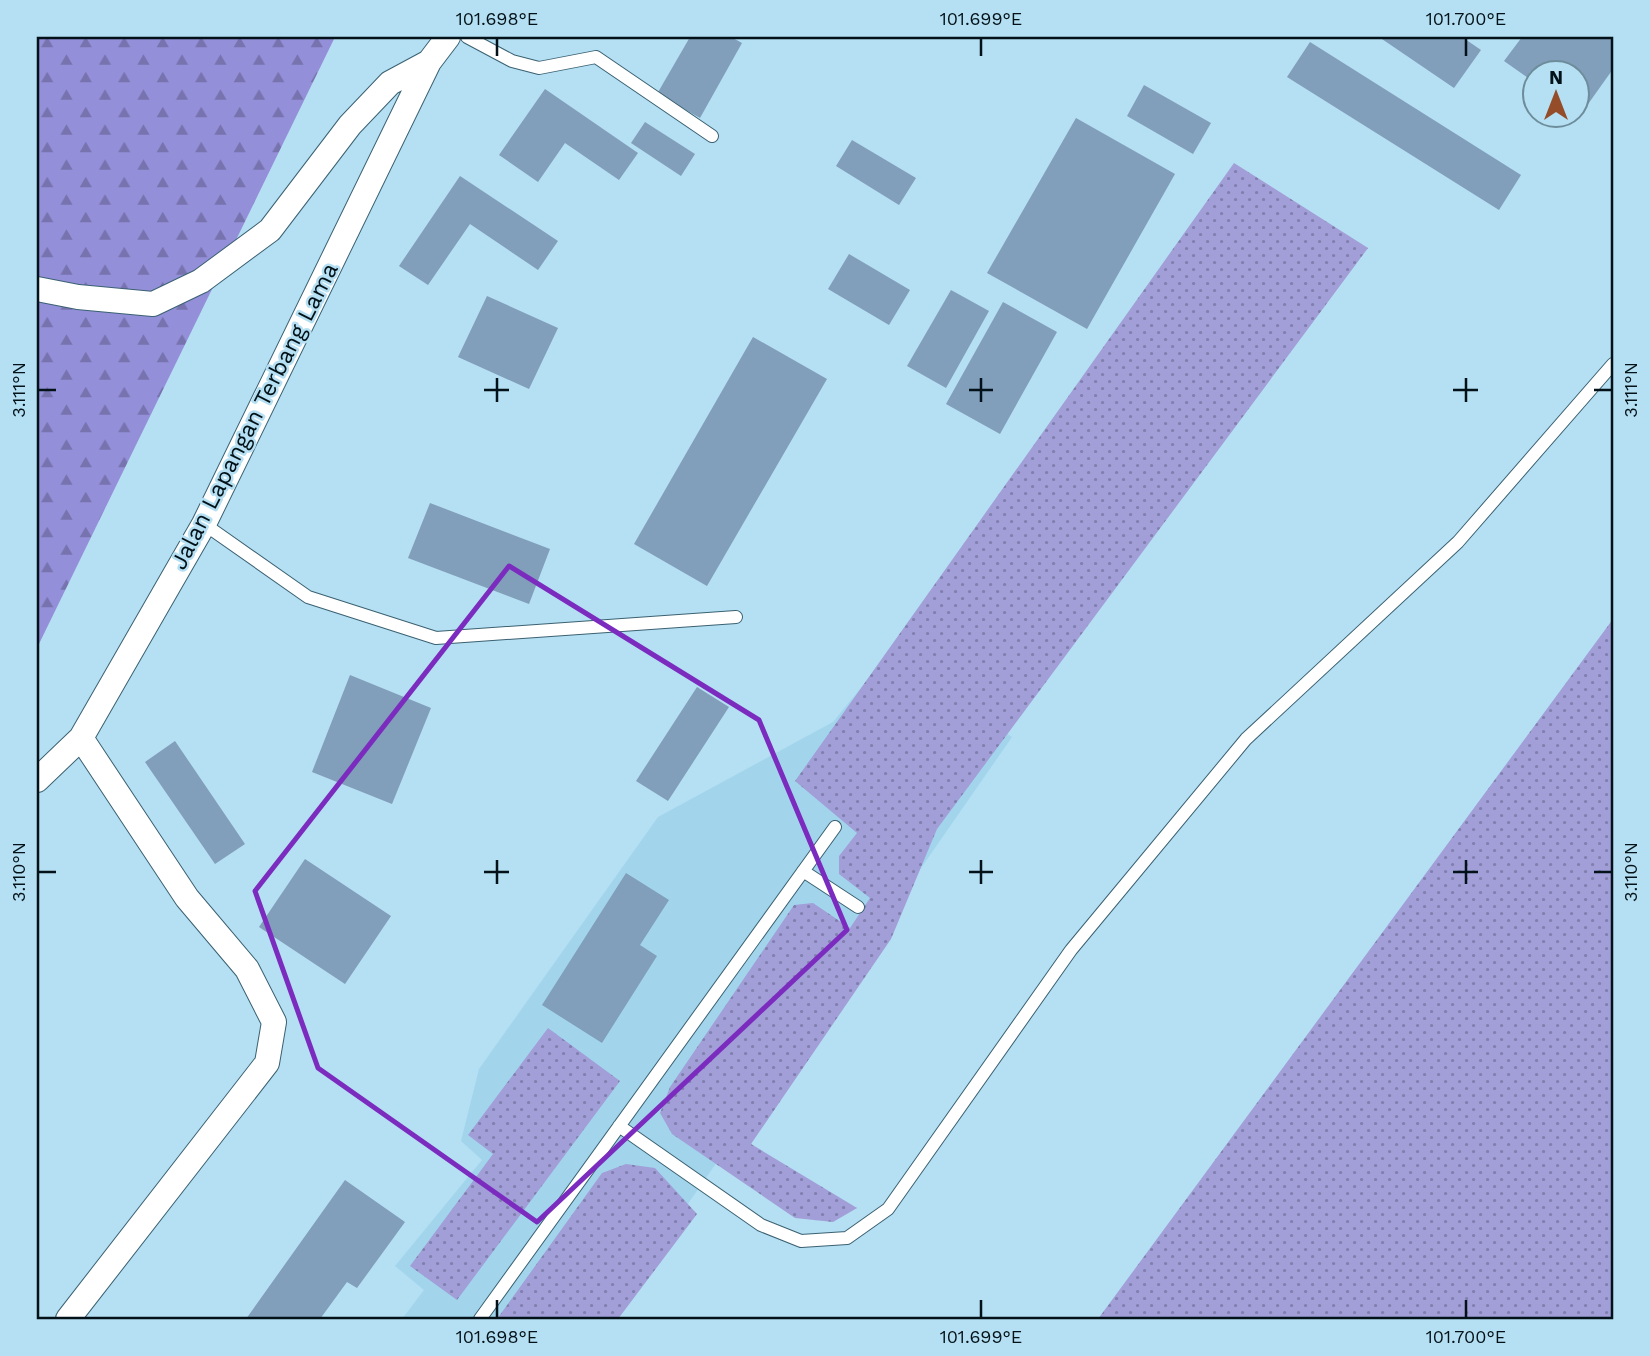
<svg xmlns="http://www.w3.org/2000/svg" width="1650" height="1356" viewBox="0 0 1650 1356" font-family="'Work Sans',sans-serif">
  <defs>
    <pattern id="grass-dots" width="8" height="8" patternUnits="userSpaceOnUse" patternTransform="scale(1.75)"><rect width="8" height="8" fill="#a19ed8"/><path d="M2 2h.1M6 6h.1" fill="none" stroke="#817fae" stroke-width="1.8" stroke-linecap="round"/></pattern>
    <pattern id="forest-firs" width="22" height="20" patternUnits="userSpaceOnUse" patternTransform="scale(1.75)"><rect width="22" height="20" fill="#948fd9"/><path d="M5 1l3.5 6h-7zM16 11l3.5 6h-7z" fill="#7773af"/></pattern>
  </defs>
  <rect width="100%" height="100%" fill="#b5dff2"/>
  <path fill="#a2d5ec" d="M887,656L1012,737L608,1319H402L424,1290L395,1266L482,1160L461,1141L479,1069L658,817L833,722Z"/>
  <path fill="url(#grass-dots)" d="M1234,163L1368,248L937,829L891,939L751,1144L857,1208L833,1222L795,1218L672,1134L660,1113L670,1087L794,905L813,903L850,928L870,898L839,874V856L857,833L795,781Z
    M1613,619V1319H1098Z
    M548,1028L620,1081L457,1300L410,1266L493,1154L468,1135Z
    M626,1164L655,1168L697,1214L618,1319H497L602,1173Z"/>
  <path fill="url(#forest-firs)" d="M37,37H335L37,648Z"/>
  <path fill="#819eba" d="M690,37H731L742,43L700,118L657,94Z
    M1379,37H1462L1481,50L1454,88Z
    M1522,37H1613V69L1581,114L1576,111V74H1534V82L1504,61Z
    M1310,42L1521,175L1499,210L1287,77Z
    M1144,85L1211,123L1193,154L1127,116Z
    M545,89L638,153L619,180L565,143L538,182L499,155Z
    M1076,118L1175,174L1087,329L987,273Z
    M645,122L695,154L681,176L631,143Z
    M852,140L916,178L899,205L836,166Z
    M460,176L558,241L538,270L470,224L428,285L399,266Z
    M849,254L910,290L889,325L828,289Z
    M951,290L989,311L946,388L907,366Z
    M487,296L558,328L529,389L458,357Z
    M1003,302L1057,332L1000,434L946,404Z
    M753,337L827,379L707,586L634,544Z
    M430,503L550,549L529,604L408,558Z
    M350,675L431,708L392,804L312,772Z
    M697,687L729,707L668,801L636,781Z
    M175,741L245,844L215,864L145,762Z
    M305,859L391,916L345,984L259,927Z
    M626,873L669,900L640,945L657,956L602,1043L542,1005Z
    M345,1180L405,1222L357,1288L347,1282L320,1319H246Z"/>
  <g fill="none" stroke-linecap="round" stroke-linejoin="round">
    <g stroke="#3a6172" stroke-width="14">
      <path id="lane" d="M467,37L512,61L539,68L596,57L712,136
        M204,524L308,597L436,638L736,617
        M803,871L858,907
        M619,1126L761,1225L801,1241L847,1238L888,1209L1071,950L1246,739L1458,542L1613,364
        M480,1319L835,827"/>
    </g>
    <g stroke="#3a6172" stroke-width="26">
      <path id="street" d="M37,289L78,297L153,304L201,281L270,230L350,125L390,83L429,62
        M37,780L81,738L204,524L429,62L448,37
        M68,1319L267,1063L274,1022L247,969L187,898L81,738"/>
    </g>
    <use href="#lane" stroke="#fff" stroke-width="12"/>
    <use href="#street" stroke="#fff" stroke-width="24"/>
  </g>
  <path fill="none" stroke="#7b2cbf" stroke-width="5" stroke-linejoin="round" d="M509,566L759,720L847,930L537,1222L318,1068L255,891Z"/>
  <path fill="none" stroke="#031218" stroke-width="2.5" d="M497,38V56M981,38V56M1466,38V56M497,378V402M981,378V402M1466,378V402M38,390H56M484,390H509M969,390H993M1453,390H1478M1594,390H1612M497,860V884M981,860V884M1466,860V884M38,872H56M484,872H509M969,872H993M1453,872H1478M1594,872H1612M497,1300V1318M981,1300V1318M1466,1300V1318"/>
  <g text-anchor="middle" stroke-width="5" stroke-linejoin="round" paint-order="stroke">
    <g font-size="23" fill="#031218" stroke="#b5dff2">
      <text transform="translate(254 416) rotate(-63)" y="8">Jalan Lapangan Terbang Lama</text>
    </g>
  </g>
  <rect width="1650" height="1356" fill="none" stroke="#b5dff2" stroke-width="77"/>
  <g transform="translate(1556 94)"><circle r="33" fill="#b5dff2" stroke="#6e8d9b" stroke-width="2"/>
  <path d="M0-5L12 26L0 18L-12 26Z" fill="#944d28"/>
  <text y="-10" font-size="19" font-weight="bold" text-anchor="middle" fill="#031218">N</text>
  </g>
  <rect x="38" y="38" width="1574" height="1280" fill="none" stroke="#031218" stroke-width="2.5"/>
  <g font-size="18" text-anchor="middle" fill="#031218">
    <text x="497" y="25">101.698°E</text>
    <text x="981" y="25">101.699°E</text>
    <text x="1466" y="25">101.700°E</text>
    <text transform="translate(19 390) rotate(-90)" y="6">3.111°N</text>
    <text transform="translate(1631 390) rotate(-90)" y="6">3.111°N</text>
    <text transform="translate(19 872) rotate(-90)" y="6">3.110°N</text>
    <text transform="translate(1631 872) rotate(-90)" y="6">3.110°N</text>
    <text x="497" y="1343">101.698°E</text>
    <text x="981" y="1343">101.699°E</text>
    <text x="1466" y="1343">101.700°E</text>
  </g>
</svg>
